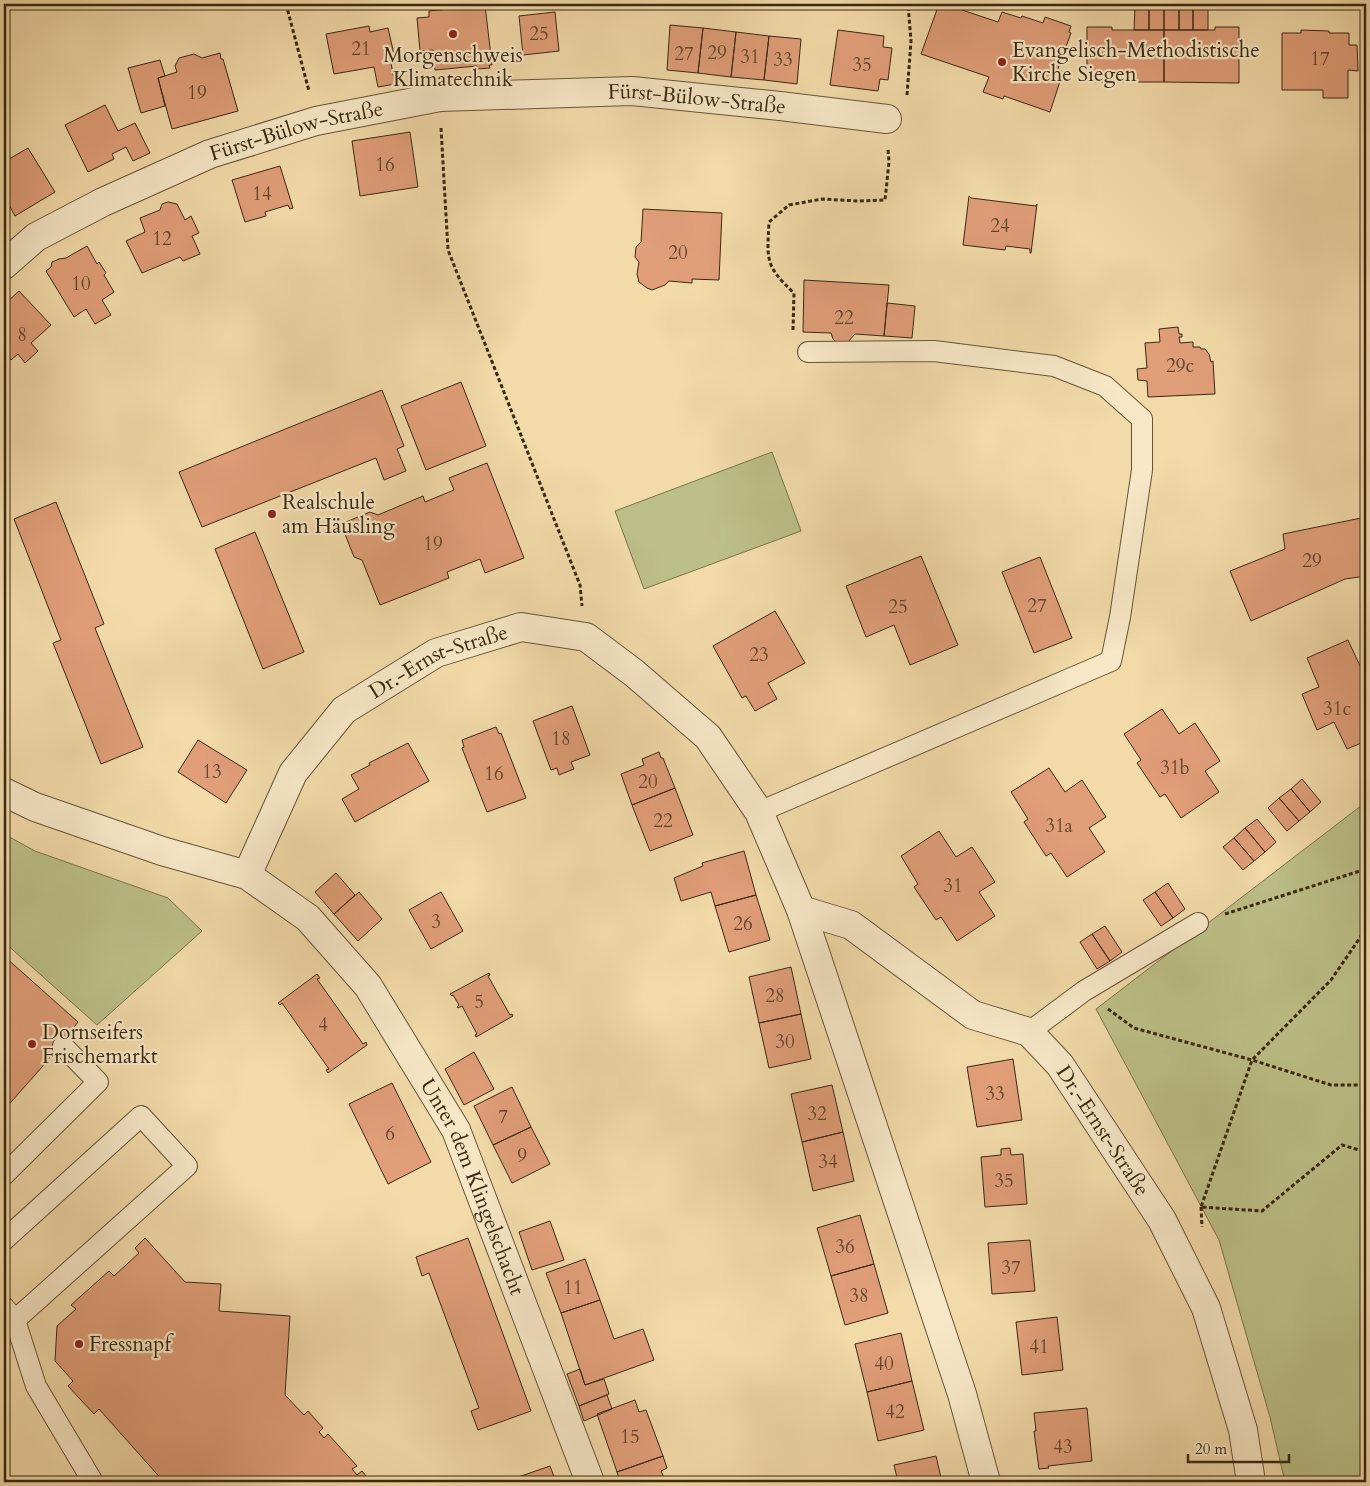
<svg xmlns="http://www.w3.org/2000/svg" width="1370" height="1486" viewBox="0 0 1370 1486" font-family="Cardo,serif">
  <rect width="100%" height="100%" fill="#f2daa9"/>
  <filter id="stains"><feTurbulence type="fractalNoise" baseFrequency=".004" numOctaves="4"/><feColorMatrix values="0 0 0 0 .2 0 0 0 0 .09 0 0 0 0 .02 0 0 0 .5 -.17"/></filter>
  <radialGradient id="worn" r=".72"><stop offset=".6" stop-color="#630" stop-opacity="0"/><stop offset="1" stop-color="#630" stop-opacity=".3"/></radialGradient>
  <path fill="#bcbf87" stroke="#7a744c" d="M772,452L801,531L644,589L615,511Z
    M1366,802V1482H1285L1270,1417L1219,1240L1096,1009Z
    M4,834L35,851L168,898L202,931L97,1025L4,942Z"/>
  <path fill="#e09e79" stroke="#392811" d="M939,4H944L998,22L1002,12L1021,18L1022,16L1043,23L1045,17L1071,26L1069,32L1071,33L1058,69L1063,72L1050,112L1004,96L1003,99L983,92L989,77L921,54Z
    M485,5L492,65H489L490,68L477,69V66L435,70L433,50L420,51L417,18L429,17V11Z
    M1135,6H1149V30H1134Z
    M1149,6H1164V30H1149Z
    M1164,6H1179V30H1164Z
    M1179,6H1193V30H1179Z
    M1193,6H1208V30H1193Z
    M555,12L559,51L523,55L519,16Z
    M670,25L703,28L698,73L667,70Z
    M369,26L370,32L388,28L396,63H391L395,84L378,87L374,67L334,74L326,34Z
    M1087,27H1112V30H1164V82H1087Z
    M1215,27H1239V83L1164,82V30H1215Z
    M703,28L736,32L731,77L698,73Z
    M838,30L884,36L883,47L892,48L888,80L880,79L878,91L830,85Z
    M1301,30L1329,31V33H1349V45H1357L1358,71L1348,70V98H1323V90H1282V33H1301Z
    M736,32L769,36L764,80L731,77Z
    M769,36L801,39L797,84L764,80Z
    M220,53L221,59H223L238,111L172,129L158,78L177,72L175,66L179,58L194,54L202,58Z
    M160,60L165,76L158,78L165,106L141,113L128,68Z
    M105,105L118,131L135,123L150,153L133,161L126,147L112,154L114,159L88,172L65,125Z
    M410,132L418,187L360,196L352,141Z
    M28,148L55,192L15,216L4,196V162Z
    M280,166L293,208L290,209L288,205L265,212L266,216L245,222L232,180Z
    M969,196L971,198L1036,206L1037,204L1031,253H1030V249L1006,246L1005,250L963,245Z
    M168,202L177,204L185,220L191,216L199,233L192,236L200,254L183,261L180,257L142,273L126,241L145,232L140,218L160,210L162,204Z
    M643,209L722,213L719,280L692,279V283L669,281L665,285L652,290L647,288L639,282L637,274L639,262L635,257L636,247L641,242Z
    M87,246L97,264L99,262L106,273L104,275L114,292L102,300L111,315L95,324L86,309L74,317L46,271L51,267L52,262L59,259L66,258Z
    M804,280L889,285L884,336L855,334L848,342L837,343L833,339L831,333L803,332Z
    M19,291L51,325L31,343L38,351L25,363L18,354L11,360L4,352V301L6,303Z
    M887,303L915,306L912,338L884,336Z
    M1178,327L1179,334H1182V337H1179L1180,343L1193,342V347H1200L1201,349H1205L1209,354L1211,362L1213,361L1215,394L1148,397L1147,381L1138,380L1137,369L1147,368L1145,343L1160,342L1159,329Z
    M461,382L486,446L426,470L401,406Z
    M382,390L404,446L397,449L406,471L384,480L376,458L202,527L179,472Z
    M487,463L524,558L485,573L480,559L447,572L449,578L380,605L362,560L354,557L343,529L346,522L370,512L378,515L423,496L425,502L454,490L449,478Z
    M56,502L104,624L95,628L143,747L101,764L53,643L61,640L14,519Z
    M1366,517V576L1345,579L1251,621L1230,571L1285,549L1283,534Z
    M255,532L304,652L263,669L215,549Z
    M921,556L958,645L910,665L894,625L866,637L846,586Z
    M1040,557L1072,638L1034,653L1002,572Z
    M775,611L805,663L768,683L777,699L755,711L746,696L742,698L713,646Z
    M1348,640L1361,668L1366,666V741L1347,749L1334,722L1317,730L1302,694L1319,687L1307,658Z
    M572,706L590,755L571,762L574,769L559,775L557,768L551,770L533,721Z
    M1162,709L1179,734L1195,723L1220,761L1205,771L1219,792L1181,818L1165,794L1160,797L1137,763L1141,760L1124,734Z
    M496,727L499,734L501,733L526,798L487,812L462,748L464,747L462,740Z
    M198,740L247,770L226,803L178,772Z
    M408,743L429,781L355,822L342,799L359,789L351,775L370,765L369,763Z
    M659,752L661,758H663L675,788L632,805L621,774L644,765L642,759Z
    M1049,768L1065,792L1082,780L1106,817L1089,828L1105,852L1067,877L1051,853L1046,856L1024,822L1028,819L1011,792Z
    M1302,779L1321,802L1310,812L1291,789Z
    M675,788L693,835L650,851L632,805Z
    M1291,789L1310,812L1299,821L1279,798Z
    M1279,798L1299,821L1287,831L1268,808Z
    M1257,819L1276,842L1265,852L1245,828Z
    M1245,828L1265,852L1254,861L1234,838Z
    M939,831L956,857L972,847L995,882L979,892L995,916L957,941L941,917L936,920L914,887L918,884L901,856Z
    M1234,838L1254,861L1243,870L1223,847Z
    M744,851L756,895L715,906L711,892L681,901L674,878L703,866L702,863Z
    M336,873L355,895L334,914L315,892Z
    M1168,883L1185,909L1173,918L1155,892Z
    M359,892L382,919L358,941L334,914Z
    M441,892L463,931L431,949L409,910Z
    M1155,892L1173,918L1161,926L1143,900Z
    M756,895L770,940L729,952L715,906Z
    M1105,926L1122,952L1110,961L1092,934Z
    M1092,934L1110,961L1097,969L1080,942Z
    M4,956L78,1022L42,1067L4,1110Z
    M791,967L801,1014L759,1023L749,977Z
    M489,973L490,975L488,976L510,1015L512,1014L513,1016L476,1037L475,1035L477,1034L462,1006L458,1008L457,1007L459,1005L453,995L452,996L450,994Z
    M317,974L320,978L317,979L363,1044L366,1042L367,1045L328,1073L326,1070L329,1069L282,1003L280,1005L278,1003Z
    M801,1014L811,1059L769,1068L759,1023Z
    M474,1052L494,1089L464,1105L445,1069Z
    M1013,1059L1022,1120L977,1127L967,1067Z
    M392,1083L431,1162L388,1184L349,1104Z
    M832,1085L843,1132L802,1142L791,1094Z
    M512,1087L531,1127L493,1145L474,1106Z
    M531,1127L550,1164L512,1183L493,1145Z
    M843,1132L854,1181L813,1191L802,1142Z
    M1010,1148L1011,1155L1023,1154L1027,1204L985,1207L981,1157L1001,1155V1149Z
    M860,1215L874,1264L831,1276L817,1228Z
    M550,1221L564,1260L532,1270L519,1232Z
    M145,1238L185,1282L221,1284L219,1311L290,1316L285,1395L304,1415L308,1411L323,1428L319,1432L324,1438L328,1434L357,1466L352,1469L357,1475L362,1471L371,1482H164L99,1409L94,1414L68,1386L73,1381L55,1361L57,1326L76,1309L71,1305L109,1271L114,1276L139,1253L135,1248Z
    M468,1238L531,1411L478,1430L471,1411L479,1408L429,1273L422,1276L416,1257Z
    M1030,1240L1035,1291L992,1294L988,1243Z
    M585,1259L600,1300L561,1313L546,1273Z
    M874,1264L888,1313L845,1325L831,1276Z
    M600,1300L614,1339L643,1329L654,1360L585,1385L561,1313Z
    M1057,1317L1063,1370L1022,1375L1016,1322Z
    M901,1333L912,1381L867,1392L855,1344Z
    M580,1369L585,1385L604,1379L609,1394L579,1406L567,1374Z
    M912,1381L924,1430L878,1441L867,1392Z
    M607,1395L612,1409L584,1421L579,1406Z
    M635,1400L639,1412L646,1410L663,1456L617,1472L597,1414Z
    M1087,1408L1092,1461L1048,1466L1049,1468L1039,1469L1034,1431H1036L1034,1413Z
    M663,1456L667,1468L661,1471L666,1482H620L617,1472Z
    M936,1456L942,1482H898L894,1465Z
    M550,1466L556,1482H504Z"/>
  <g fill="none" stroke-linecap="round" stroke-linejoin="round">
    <g stroke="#675437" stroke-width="22">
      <path id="service" d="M759,812L1111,661L1120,617L1142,470V419L1105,386L1054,366L934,351L808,352
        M1029,1032L1084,991L1198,923
        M4,1175L98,1082L63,1046
        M4,1240L141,1116L187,1166L15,1320
        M4,1307L15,1320L36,1386L93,1482"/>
    </g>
    <g stroke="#675437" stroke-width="30">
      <g id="minor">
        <path id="s1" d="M4,265L36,237L103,202L210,154L316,121L440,97L632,91L780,106L887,119"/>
        <path id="s2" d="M4,792L35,807L162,851L247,875L308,918L368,986L456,1130L590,1482"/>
        <path id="s3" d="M247,875L293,773L344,710L436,653L521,627L586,637L634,673L708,737L759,812L801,910L962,1394L986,1482"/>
        <path id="s4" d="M801,910L851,925L973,1015L1029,1032L1060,1065L1162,1220L1206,1308L1243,1430L1251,1482"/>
      </g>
    </g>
    <path stroke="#392811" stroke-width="3" stroke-dasharray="4 2.5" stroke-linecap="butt" d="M286,4L309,91
      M907,95L911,41L908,4
      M441,128L448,250L580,585L582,606
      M793,330L794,293C765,266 767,260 769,222L789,205L822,199L858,201L885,200L889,162L888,149
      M1225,914L1366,869
      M1366,929L1331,980L1252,1060L1201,1207L1262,1211L1342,1145L1366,1152
      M1108,1009L1134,1028L1252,1060L1331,1085H1366
      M1201,1207L1202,1227"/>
    <use href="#service" stroke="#f7e7c7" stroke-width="20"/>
    <use href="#minor" stroke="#f7e7c7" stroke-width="28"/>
  </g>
  <g fill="#8f2418" stroke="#f7e7c7" stroke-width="2">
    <circle cx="453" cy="34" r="5"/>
    <circle cx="1002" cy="62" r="5"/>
    <circle cx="272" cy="514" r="5"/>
    <circle cx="32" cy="1044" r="5"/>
    <circle cx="79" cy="1344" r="5"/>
  </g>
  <g text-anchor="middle" stroke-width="4.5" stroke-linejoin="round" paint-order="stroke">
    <g font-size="19" fill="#63462b">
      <text x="539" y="40">25</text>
      <text x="361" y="55">21</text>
      <text x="717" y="59">29</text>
      <text x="684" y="60">27</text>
      <text x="750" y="63">31</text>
      <text x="1320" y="65">17</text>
      <text x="783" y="66">33</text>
      <text x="862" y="71">35</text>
      <text x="197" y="99">19</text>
      <text x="385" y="171">16</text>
      <text x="262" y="200">14</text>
      <text x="1000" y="232">24</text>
      <text x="162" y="245">12</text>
      <text x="678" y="259">20</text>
      <text x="81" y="290">10</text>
      <text x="844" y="324">22</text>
      <text x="22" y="341">8</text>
      <text x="1180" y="372">29c</text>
      <text x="433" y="550">19</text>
      <text x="1312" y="567">29</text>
      <text x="1037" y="612">27</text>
      <text x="898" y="613">25</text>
      <text x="759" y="661">23</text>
      <text x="1337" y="715">31c</text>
      <text x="561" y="745">18</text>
      <text x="1175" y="774">31b</text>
      <text x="212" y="778">13</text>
      <text x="494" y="780">16</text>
      <text x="648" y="788">20</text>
      <text x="663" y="827">22</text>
      <text x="1059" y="832">31a</text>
      <text x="953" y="892">31</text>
      <text x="436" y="928">3</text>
      <text x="743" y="930">26</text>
      <text x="775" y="1002">28</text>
      <text x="479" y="1008">5</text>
      <text x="323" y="1031">4</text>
      <text x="785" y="1048">30</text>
      <text x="995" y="1100">33</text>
      <text x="817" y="1120">32</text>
      <text x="503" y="1123">7</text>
      <text x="390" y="1140">6</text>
      <text x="522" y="1162">9</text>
      <text x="828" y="1168">34</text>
      <text x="1004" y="1187">35</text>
      <text x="845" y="1253">36</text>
      <text x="1011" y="1274">37</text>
      <text x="573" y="1294">11</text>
      <text x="859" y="1302">38</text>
      <text x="1039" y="1353">41</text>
      <text x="884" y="1370">40</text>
      <text x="895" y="1418">42</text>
      <text x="630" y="1443">15</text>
      <text x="1063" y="1453">43</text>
    </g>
    <g font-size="21" fill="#392811" stroke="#f7e7c7" text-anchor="start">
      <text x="1012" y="57">Evangelisch-Methodistische<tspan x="1012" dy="24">Kirche Siegen</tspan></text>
      <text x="453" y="62" text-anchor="middle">Morgenschweis<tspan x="453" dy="24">Klimatechnik</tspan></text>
      <text x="282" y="509">Realschule<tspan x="282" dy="24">am Häusling</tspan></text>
      <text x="42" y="1039">Dornseifers<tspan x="42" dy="24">Frischemarkt</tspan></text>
      <text x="89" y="1351">Fressnapf</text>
    </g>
    <g font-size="21" fill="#392811" stroke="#f7e7c7">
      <text dy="7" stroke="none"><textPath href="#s1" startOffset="730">Fürst-Bülow-Straße</textPath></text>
      <text dy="7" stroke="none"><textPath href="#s1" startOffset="325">Fürst-Bülow-Straße</textPath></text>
      <text dy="7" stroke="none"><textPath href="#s3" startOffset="300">Dr.-Ernst-Straße</textPath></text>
      <text dy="7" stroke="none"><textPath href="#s4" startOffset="386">Dr.-Ernst-Straße</textPath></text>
      <text dy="7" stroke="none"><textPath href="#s2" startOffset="650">Unter dem Klingelschacht</textPath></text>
    </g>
  </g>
  <rect width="1370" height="1486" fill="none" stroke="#f2daa9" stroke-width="20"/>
  <rect x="5" y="5" width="1360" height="1476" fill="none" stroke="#392811" stroke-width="2.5"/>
  <rect x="10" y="10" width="1350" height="1466" fill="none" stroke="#392811"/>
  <path d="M1188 1454v8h101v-8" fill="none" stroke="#392811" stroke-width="2.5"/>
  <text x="1195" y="1454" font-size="15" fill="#392811" stroke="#f7e7c7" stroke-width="4" paint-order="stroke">20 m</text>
  <rect width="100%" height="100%" filter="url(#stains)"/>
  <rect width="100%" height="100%" fill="url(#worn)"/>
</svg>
